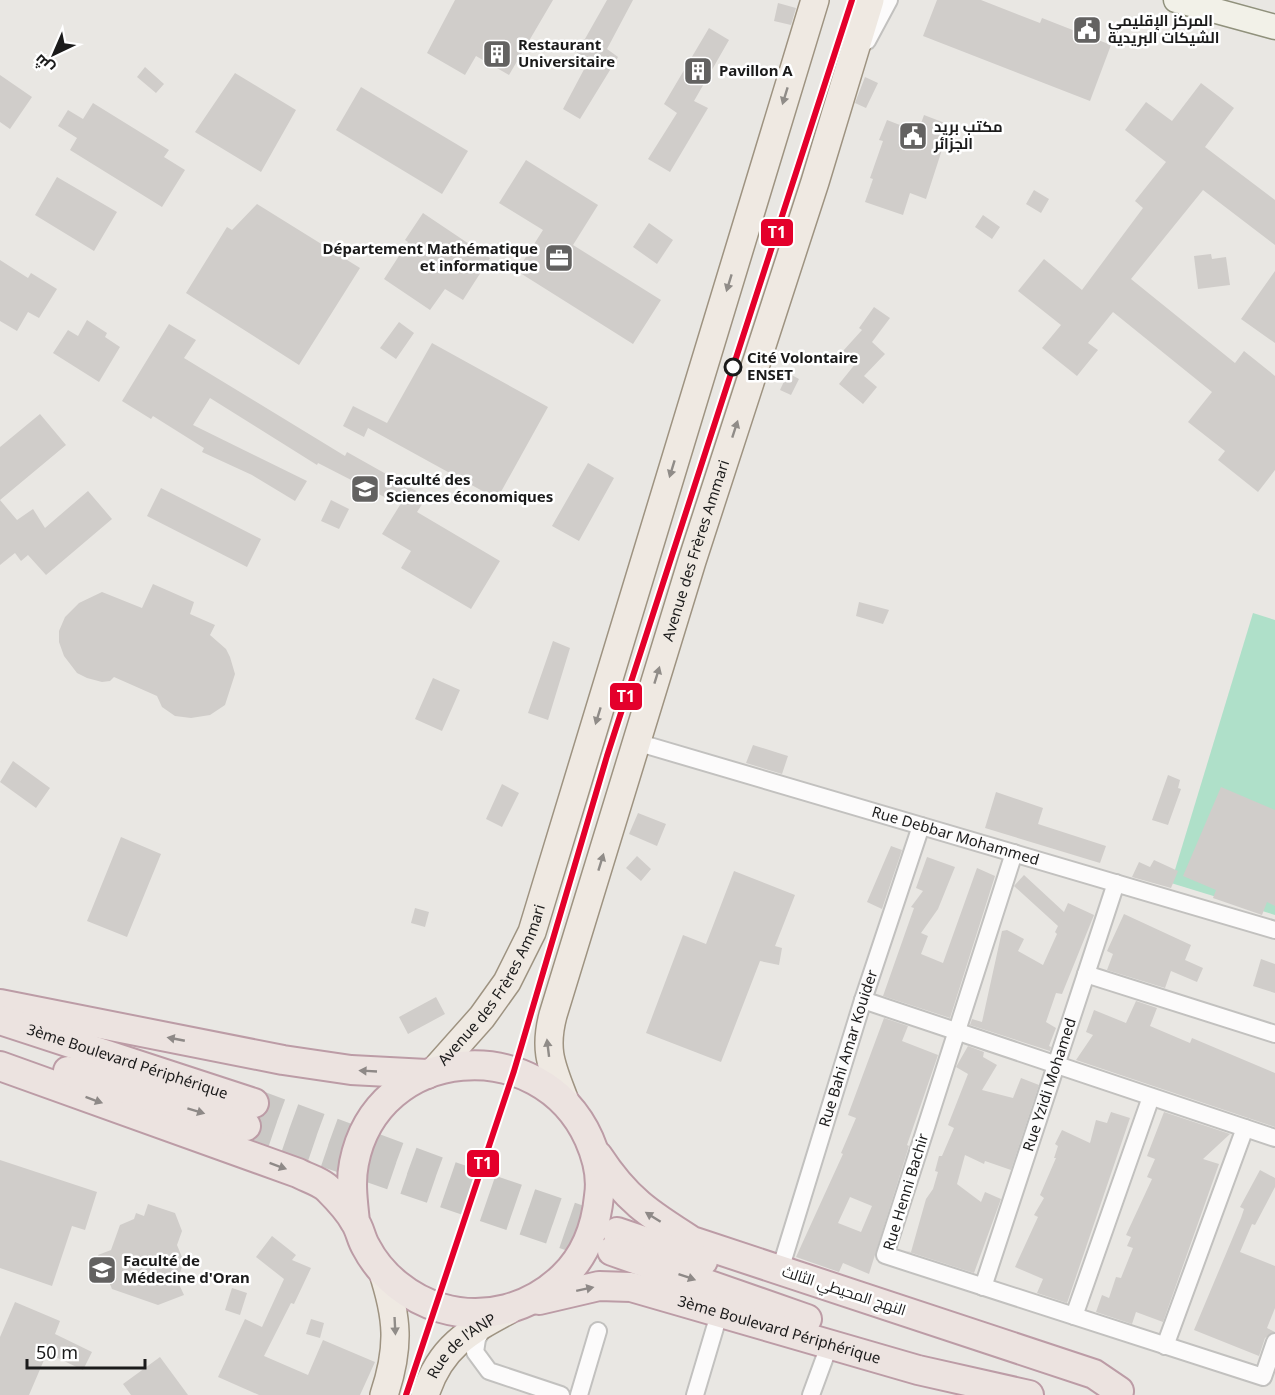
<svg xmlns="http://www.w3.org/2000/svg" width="1275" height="1395" viewBox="0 0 1275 1395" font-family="'Noto Sans',Cairo,sans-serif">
  <rect width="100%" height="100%" fill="#e9e7e3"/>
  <path fill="#afe0c9" d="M1253,613L1275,620V915L1171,883Z"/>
  <path fill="#d0cdca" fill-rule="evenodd" d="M455,0H553L509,75L476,56L465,75L427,53Z
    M607,0H633L607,49L618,57L580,119L563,109L589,60L577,53Z
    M937,0H981L1040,23L1042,18L1111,45L1090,101L923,36Z
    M778,3L796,8L791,25L774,21Z
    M709,28L729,40L694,101L708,108L670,172L648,159L677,113L664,104Z
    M145,67L164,84L156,93L137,77Z
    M235,73L296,110L261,172L195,132Z
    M0,75L32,97L10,129L0,122Z
    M865,77L878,83L866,108L855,103Z
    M1201,83L1234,108L1205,147L1275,200V245L1203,190L1131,279L1235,363L1244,351L1275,376V470L1258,492L1218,460L1225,451L1188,422L1212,392L1113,312L1088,343L1098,350L1077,376L1042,348L1061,325L1018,291L1044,259L1082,290L1143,208L1135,201L1166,162L1125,130L1146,102L1172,121Z
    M361,87L468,151L442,194L336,130Z
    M93,103L169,150L164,157L185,170L162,207L70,150L77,138L58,126L68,110L83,119Z
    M924,115L950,125L926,199L910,193L903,215L865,202L873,179L870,178L883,141L879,140L887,120L918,132Z
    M526,160L598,205L573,245L661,300L633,344L517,271L543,230L499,203Z
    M57,177L117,212L94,251L35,215Z
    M1034,190L1049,199L1041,213L1026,204Z
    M257,204L360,268L299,365L186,293L227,227L232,230Z
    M423,213L490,258L463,300L445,289L430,310L384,279L408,242L405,240Z
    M983,215L1000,227L992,239L975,227Z
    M649,223L673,240L657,264L633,247Z
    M1211,254L1212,259L1226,257L1230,285L1198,289L1194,256Z
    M0,260L28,278L31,273L57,289L39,318L28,312L17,331L0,321Z
    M1275,271V343L1241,319Z
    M874,307L890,318L872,342L885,354L864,376L877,387L863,404L839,384L856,363L843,351L862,330L859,328Z
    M87,320L107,333L105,337L120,347L99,382L53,353L68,330L78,336Z
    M399,322L414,333L396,359L380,348Z
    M169,324L196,340L184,358L345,456L347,452L427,497L417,512L500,561L471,609L401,568L411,551L382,534L400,505L318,463L317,465L210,398L193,425L307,481L295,501L252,475L202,452L204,448L153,416L151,419L122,401Z
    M432,343L548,407L497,499L368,428L364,437L343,426L353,406L387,423Z
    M788,373L799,379L791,395L780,390Z
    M40,414L66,445L0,500V447Z
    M588,463L614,478L579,541L552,526Z
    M161,488L261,539L247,567L147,516Z
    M88,491L112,519L46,575L28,555L21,561L15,553L0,565V500L17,520L33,509L45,528Z
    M331,500L349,509L339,529L321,521Z
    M153,584L194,602L190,614L215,625L210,635L226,649L230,657L235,674L225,705L210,715L191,718L175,716L162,707L157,696L114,677L110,681L102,682L87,678L77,673L64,656L59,642V631L65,617L79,603L102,592L142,608Z
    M859,602L889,610L883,624L856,616Z
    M553,641L570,648L548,720L528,713Z
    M433,678L460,690L442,731L415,719Z
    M753,745L788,756L782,774L746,763Z
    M13,761L50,788L36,808L0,782Z
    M1168,775L1180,780L1178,788L1181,789L1168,825L1152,820Z
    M502,784L519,793L502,827L486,819Z
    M1221,787L1275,810V906L1267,902L1262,915L1213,898L1216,890L1183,876Z
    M996,792L1043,808L1038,824L1106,846L1100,863L985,828Z
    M638,813L666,824L657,846L629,834Z
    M121,837L161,854L127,937L87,921Z
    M891,846L902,850L882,909L867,902Z
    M637,856L651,869L641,881L626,868Z
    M927,857L955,867L938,909L921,933L928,936L921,954L943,963L977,868L995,876L950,1018L883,996L914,908L911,907L923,891L916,888Z
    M1154,860L1178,871L1171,888L1132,877L1139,862L1150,867Z
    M734,871L795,895L775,946L782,948L779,965L760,961L721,1062L646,1033L683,935L706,944Z
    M1024,875L1064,912L1068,903L1094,915L1062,994L1056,993L1046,1022L1056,1028L1049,1046L1051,1047L1050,1051L970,1025L972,1019L982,1022L1002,931L1007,930L1024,939L1018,951L1043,965L1057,934L1055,932L1058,926L1014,886Z
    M415,908L429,912L425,927L411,923Z
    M1124,914L1191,945L1185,960L1203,968L1197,982L1171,971L1165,988L1107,970L1113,954L1107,951Z
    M1261,959L1275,964V993L1253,986Z
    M436,997L445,1014L408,1034L399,1017Z
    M1136,1001L1157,1008L1150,1026L1190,1043L1192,1038L1275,1073V1127L1076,1060L1093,1035L1086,1032L1094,1010L1126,1023Z
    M884,1018L908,1026L902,1041L938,1055L907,1145L909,1146L869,1274L843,1263L839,1272L796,1257L843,1154L841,1153L856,1118L848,1115ZM850,1197L872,1206L861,1232L838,1223Z
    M968,1046L984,1052L983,1057L997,1065L982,1090L1013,1098L1021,1078L1039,1085L1011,1170L985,1161L984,1164L965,1155L957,1184L981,1202L985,1192L1001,1199L974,1273L906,1251L911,1252L926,1199L933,1189L938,1172L935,1171L939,1156H942L954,1128L948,1125L968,1074L956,1067Z
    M1111,1112L1130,1118L1067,1303L1037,1293L1043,1279L1015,1267L1038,1217L1034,1215L1044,1198L1040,1195L1056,1158H1054L1058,1146L1055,1144L1062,1130L1090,1143L1096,1120L1107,1123Z
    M1164,1112L1230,1134L1203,1159L1219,1164L1163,1322L1136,1312L1132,1324L1096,1312L1102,1295L1109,1298L1116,1277L1121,1278L1133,1248L1127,1246L1131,1237L1126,1235L1152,1179L1147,1177L1155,1159L1147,1156Z
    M0,1160L97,1192L85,1230L72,1226L52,1286L0,1268Z
    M1260,1170L1275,1178V1187L1255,1225L1252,1224L1240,1252L1275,1266V1308L1267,1328L1275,1332L1265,1338L1259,1356L1194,1330L1241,1218L1244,1209L1240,1207Z
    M148,1204L175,1213L182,1231L177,1245L184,1262L177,1280L184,1295L158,1305L112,1289L98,1255L111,1250L120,1225L134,1219L136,1213L144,1216Z
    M272,1236L296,1255L292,1260L311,1268L294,1304L291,1303L264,1356L308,1375L323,1340L375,1362L360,1395H259L218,1377L245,1319L262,1327L284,1279L256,1257Z
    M232,1288L247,1293L240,1315L225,1310Z
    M15,1302L60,1321L55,1334L92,1352L83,1370L47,1353L29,1395H0V1337Z
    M311,1319L324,1323L320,1338L306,1334Z
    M160,1357L188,1395H131L123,1384Z"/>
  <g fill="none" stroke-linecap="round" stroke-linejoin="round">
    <path stroke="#cac8c5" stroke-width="28" stroke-dasharray="28 14" stroke-linecap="butt" d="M254,1103L447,1174L617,1232
      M246,1126L611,1251"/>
    <g stroke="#c2c1bf" stroke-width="20">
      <g id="minor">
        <path d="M867,41L889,0"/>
        <path id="s1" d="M636,742L1275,930"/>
        <path d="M1014,853L885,1255L1263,1377L1275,1342"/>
        <path d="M1086,974L1275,1034"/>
        <path d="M863,1000L1275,1138"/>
        <path id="s2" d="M780,1270L863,1000L921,826"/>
        <path id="s3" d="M983,1287L1116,883"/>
        <path d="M1074,1316L1151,1097"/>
        <path d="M485,1325L477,1339L475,1352L489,1371L561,1395"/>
        <path d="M1165,1346L1245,1128"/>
        <path d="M579,1395L598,1331"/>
        <path d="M695,1395L720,1311"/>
        <path d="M811,1395L829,1346"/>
      </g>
    </g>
    <g stroke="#90917c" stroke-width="27">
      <path id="secondary" d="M1176,0L1275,27"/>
    </g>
    <g stroke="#9e9381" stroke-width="30">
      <g id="primary">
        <path id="s4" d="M434,1071L482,1017L507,982L532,932L815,0"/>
        <path id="s5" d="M566,1104C553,1068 543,1053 553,1015L692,561L815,182L870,0"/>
        <path d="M382,1270C398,1318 400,1347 384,1395"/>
        <path id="s6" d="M425,1395C440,1347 468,1332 509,1310"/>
      </g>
    </g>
    <g stroke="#bc9ca6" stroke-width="32">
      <g id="trunk">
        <path d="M0,1004L283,1060L351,1070L427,1074"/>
        <path id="s7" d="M0,1020L254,1103"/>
        <path d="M0,1066L298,1173C307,1178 322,1182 329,1190C338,1199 349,1211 355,1222C360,1229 361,1239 366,1247C381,1276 410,1299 441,1308C485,1321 531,1308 563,1277C586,1255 596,1227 599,1196C602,1177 597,1157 589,1139C540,1031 377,1044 354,1163C350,1183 353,1202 355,1222"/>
        <path d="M68,1071L246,1126"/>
        <path d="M598,1156C626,1199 649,1214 692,1241L1094,1374L1119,1391"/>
        <path d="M617,1232L703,1261"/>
        <path d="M612,1251L807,1319"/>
        <path id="s8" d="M539,1300L599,1286L631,1287L918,1370L1029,1395"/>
      </g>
    </g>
    <use href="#minor" stroke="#fcfbfb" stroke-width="16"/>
    <use href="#secondary" stroke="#f2f1e8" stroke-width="24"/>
    <use href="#primary" stroke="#efe9e2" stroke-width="27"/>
    <use href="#trunk" stroke="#ece3e0" stroke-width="28"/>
    <g stroke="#fff" stroke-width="10">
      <path id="tram-1" d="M406,1395L514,1071L607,756L852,0"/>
    </g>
    <use href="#tram-1" stroke="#e4002b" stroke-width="6"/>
  </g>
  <defs><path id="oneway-solid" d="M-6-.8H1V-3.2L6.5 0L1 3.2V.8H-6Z" transform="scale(1.5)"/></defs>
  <g fill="#908c88">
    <use href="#oneway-solid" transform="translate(785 96) rotate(107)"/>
    <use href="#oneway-solid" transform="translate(729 283) rotate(107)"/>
    <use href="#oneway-solid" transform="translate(735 429) rotate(-72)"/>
    <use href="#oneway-solid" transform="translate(672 469) rotate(107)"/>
    <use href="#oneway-solid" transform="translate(657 675) rotate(-73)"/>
    <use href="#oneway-solid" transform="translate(598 716) rotate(107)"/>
    <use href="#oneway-solid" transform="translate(601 862) rotate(-73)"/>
    <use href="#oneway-solid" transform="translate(548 1048) rotate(-97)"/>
    <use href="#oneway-solid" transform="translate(395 1326) rotate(87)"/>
  </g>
  <g fill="#8e8987">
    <use href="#oneway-solid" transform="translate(176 1039) rotate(-169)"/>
    <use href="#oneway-solid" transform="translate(368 1071) rotate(-177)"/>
    <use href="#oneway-solid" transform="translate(94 1100) rotate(20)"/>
    <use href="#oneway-solid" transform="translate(196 1111) rotate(17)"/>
    <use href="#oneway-solid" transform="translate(278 1166) rotate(20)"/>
    <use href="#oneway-solid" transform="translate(653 1217) rotate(-148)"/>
    <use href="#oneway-solid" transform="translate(687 1277) rotate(19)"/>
    <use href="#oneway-solid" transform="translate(585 1289) rotate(-12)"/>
  </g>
  <defs>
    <g id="civic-square" transform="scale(1.5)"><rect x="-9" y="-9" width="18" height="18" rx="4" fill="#636261" stroke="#fff"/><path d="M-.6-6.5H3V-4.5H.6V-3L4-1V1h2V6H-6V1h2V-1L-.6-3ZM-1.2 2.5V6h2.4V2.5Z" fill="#fff"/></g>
    <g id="building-square" transform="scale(1.5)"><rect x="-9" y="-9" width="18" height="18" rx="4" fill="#636261" stroke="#fff"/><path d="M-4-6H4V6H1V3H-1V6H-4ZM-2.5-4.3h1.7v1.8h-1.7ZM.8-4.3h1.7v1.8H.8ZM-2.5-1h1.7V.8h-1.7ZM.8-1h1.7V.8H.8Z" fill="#fff"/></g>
    <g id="office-square" transform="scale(1.5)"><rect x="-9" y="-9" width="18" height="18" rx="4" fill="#636261" stroke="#fff"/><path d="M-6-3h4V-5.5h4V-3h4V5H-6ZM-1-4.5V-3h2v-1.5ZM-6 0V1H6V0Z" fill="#fff"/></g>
    <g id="university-square" transform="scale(1.5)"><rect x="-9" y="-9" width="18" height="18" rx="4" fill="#636261" stroke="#fff"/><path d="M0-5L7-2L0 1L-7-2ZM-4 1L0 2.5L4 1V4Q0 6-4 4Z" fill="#fff"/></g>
  </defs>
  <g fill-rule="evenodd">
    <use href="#civic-square" x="1087" y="30"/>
    <use href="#building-square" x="497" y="54"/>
    <use href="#building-square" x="698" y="71"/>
    <use href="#civic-square" x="913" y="136"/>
    <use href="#office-square" x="559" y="258"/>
    <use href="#university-square" x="365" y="489"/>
    <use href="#university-square" x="102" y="1270"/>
  </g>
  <circle fill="#fff" stroke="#1b1b1b" stroke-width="3" cx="733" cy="367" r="8"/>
  <g text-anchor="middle" stroke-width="5" stroke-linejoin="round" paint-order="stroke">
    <g font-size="15" font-weight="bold" fill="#1b1b1b" stroke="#fff" text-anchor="start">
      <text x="1108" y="26">المركز الإقليمي<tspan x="1108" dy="17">الشيكات البريدية</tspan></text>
      <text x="518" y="50">Restaurant<tspan x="518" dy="17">Universitaire</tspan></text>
      <text x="719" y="76">Pavillon A</text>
      <text x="934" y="132">مكتب بريد<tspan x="934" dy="17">الجزائر</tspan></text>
      <text x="538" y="254" text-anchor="end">Département Mathématique<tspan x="538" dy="17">et informatique</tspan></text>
      <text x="386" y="485">Faculté des<tspan x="386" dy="17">Sciences économiques</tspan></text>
      <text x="123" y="1266">Faculté de<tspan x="123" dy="17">Médecine d'Oran</tspan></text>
    </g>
    <g font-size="15" font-weight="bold" fill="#1b1b1b" stroke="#fff" text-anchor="start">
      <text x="747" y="363">Cité Volontaire<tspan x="747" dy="17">ENSET</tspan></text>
    </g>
    <g font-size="15" fill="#1b1b1b" stroke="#fff">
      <text dy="5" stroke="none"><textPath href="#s5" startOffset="578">Avenue des Frères Ammari</textPath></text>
      <text dy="5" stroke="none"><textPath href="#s1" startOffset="333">Rue Debbar Mohammed</textPath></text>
      <text dy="5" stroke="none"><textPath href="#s4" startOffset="105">Avenue des Frères Ammari</textPath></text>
      <text dy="5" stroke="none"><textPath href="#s2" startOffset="232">Rue Bahi Amar Kouider</textPath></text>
      <text dy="5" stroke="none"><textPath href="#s7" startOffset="134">3ème Boulevard Périphérique</textPath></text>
      <text dy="5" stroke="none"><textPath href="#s3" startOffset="213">Rue Yzidi Mohamed</textPath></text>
      <text transform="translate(906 1192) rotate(-73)" y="5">Rue Henni Bachir</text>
      <text transform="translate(844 1291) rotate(18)" y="5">النهج المحيطي الثالث</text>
      <text dy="5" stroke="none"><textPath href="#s8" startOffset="248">3ème Boulevard Périphérique</textPath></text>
      <text dy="5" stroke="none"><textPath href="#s6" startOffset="63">Rue de l'ANP</textPath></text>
    </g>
  </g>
  <g stroke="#fff" stroke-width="2">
    <rect x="760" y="218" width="34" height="29" rx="6" fill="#e4002b"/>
    <rect x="609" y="682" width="34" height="29" rx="6" fill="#e4002b"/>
    <rect x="466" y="1149" width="34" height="29" rx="6" fill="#e4002b"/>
  </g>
  <g font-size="16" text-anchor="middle" font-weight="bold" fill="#fff">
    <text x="777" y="238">T1</text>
    <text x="626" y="702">T1</text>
    <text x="483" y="1169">T1</text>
  </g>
  <g transform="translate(54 54) rotate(224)" stroke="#ffffff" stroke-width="4.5" paint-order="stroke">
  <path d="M0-4.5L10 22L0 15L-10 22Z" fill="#1b1b1b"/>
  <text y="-9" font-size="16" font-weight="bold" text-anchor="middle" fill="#1b1b1b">ش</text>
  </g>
  <path d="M27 1359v9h118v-9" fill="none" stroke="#1b1b1b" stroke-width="3"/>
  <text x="36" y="1359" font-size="18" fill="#1b1b1b" stroke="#ffffff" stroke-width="4.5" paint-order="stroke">50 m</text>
</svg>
